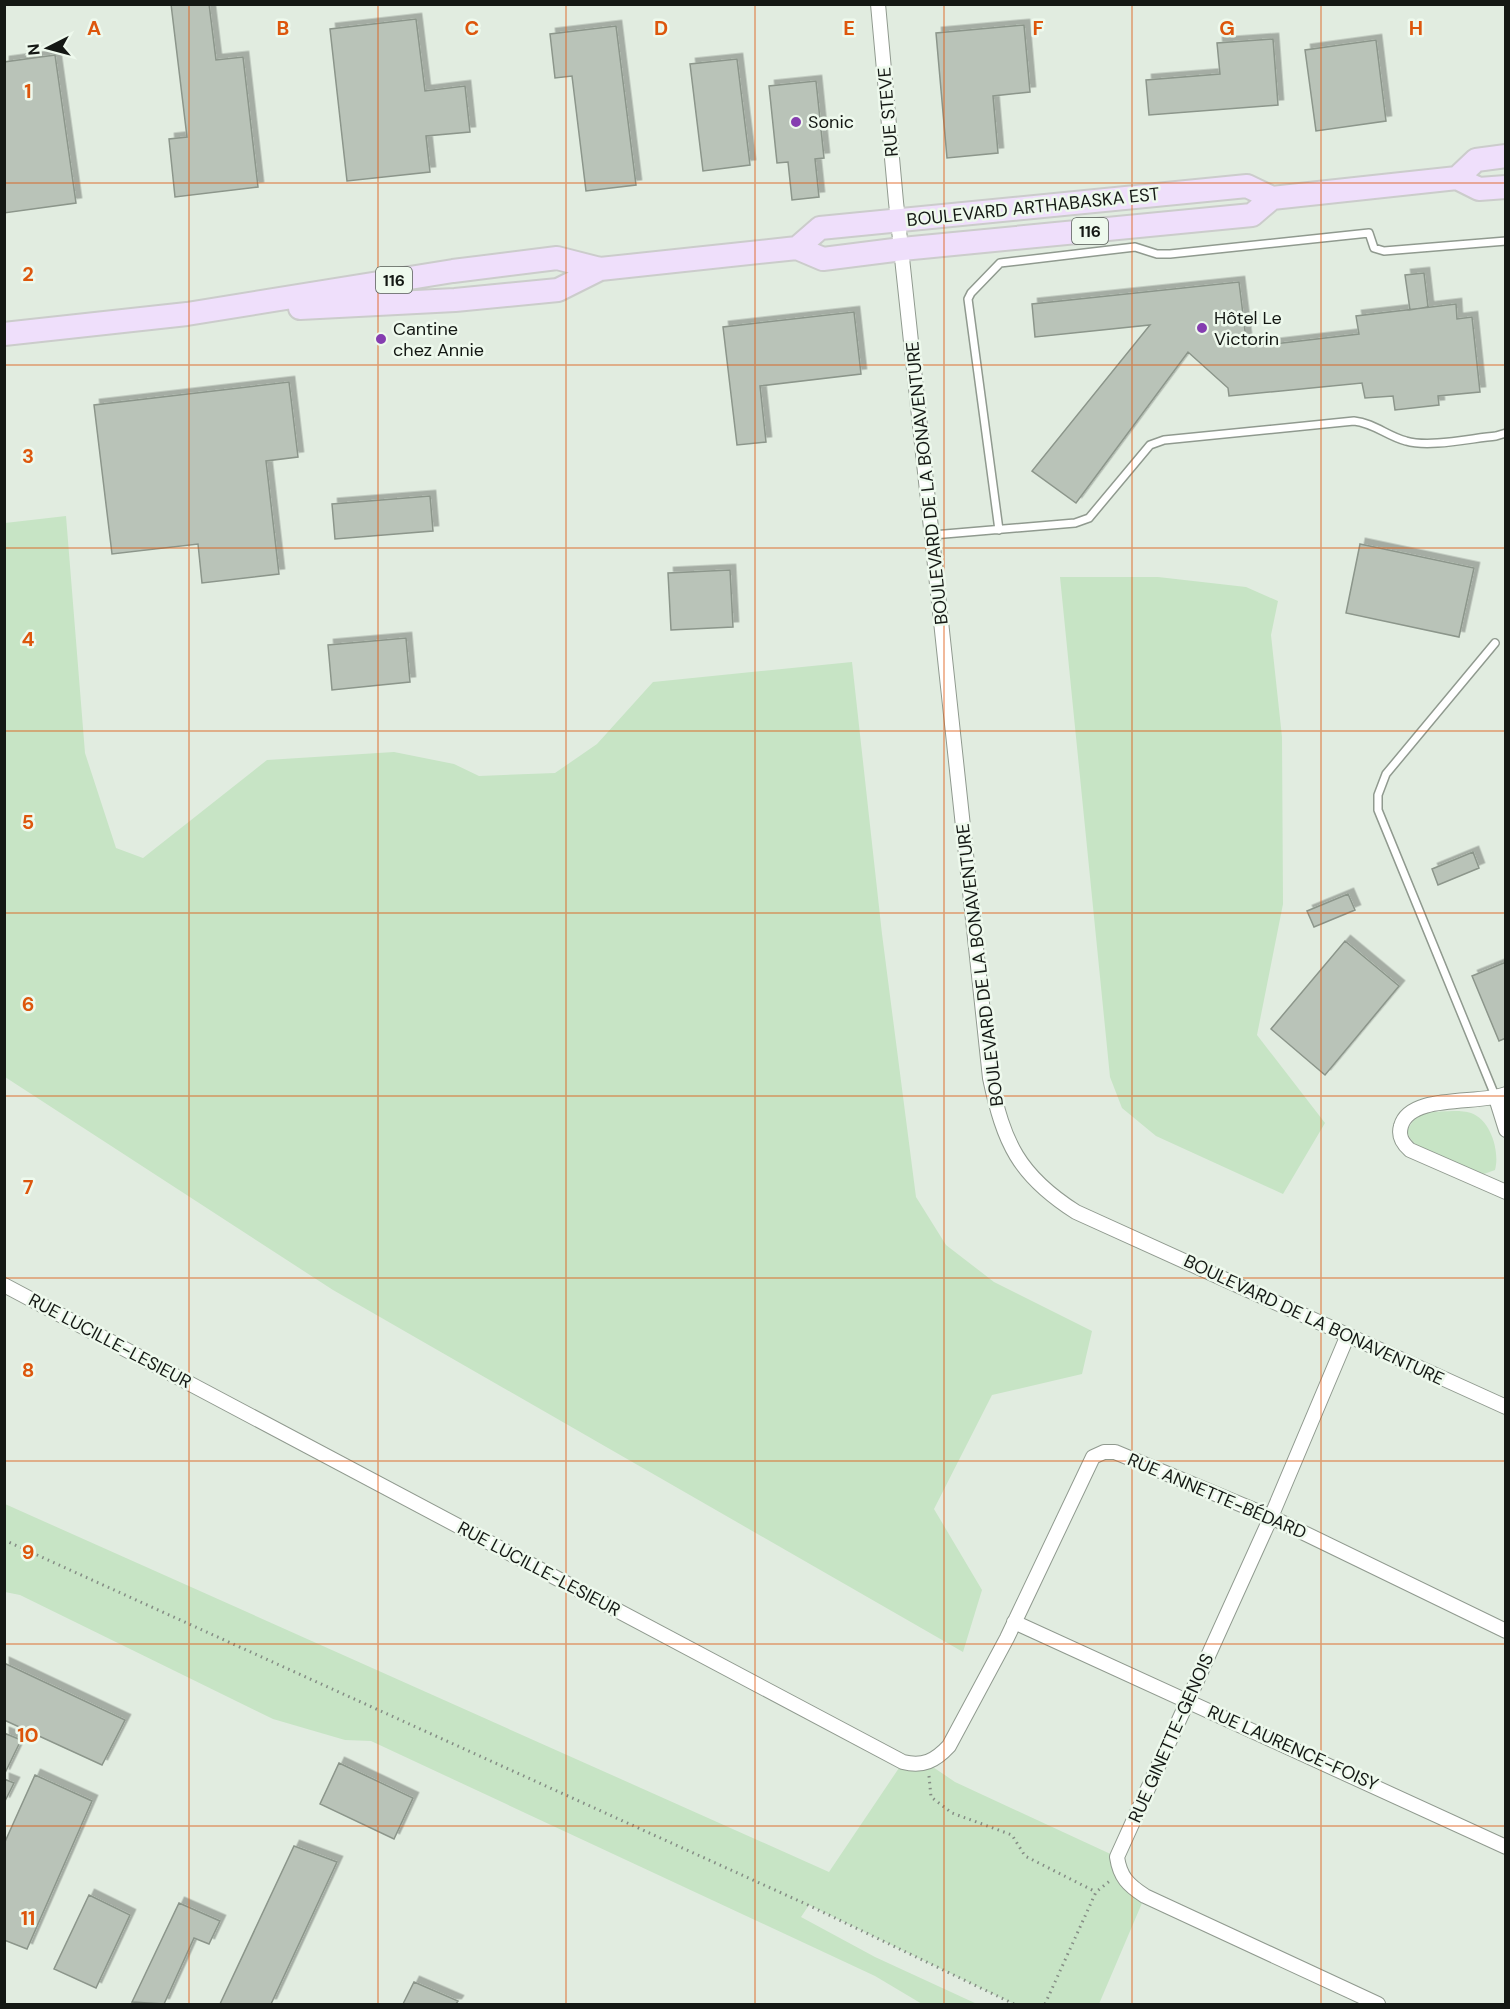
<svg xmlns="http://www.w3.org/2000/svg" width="1510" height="2009" viewBox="0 0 1510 2009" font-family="'DM Sans',sans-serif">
  <defs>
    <filter id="shadow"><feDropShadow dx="5.5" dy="-5.5" stdDeviation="0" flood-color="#0004"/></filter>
  </defs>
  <rect width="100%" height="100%" fill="#e1ece0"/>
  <path fill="#c7e4c5" d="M66,516L85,753L116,848L143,858L267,760L394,752L454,764L479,776L555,773L597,744L653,682L852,662L882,934L916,1197L946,1245L994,1282L1092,1331L1082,1374L992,1395L934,1509L982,1590L963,1652L333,1290L5,1077V523Z
    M1158,577L1246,587L1278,601L1271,635L1282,737L1283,904L1257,1035L1325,1123L1283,1194L1156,1136L1122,1108L1110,1077L1060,577Z
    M1428,1112C1441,1112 1459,1109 1471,1113C1491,1120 1500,1152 1495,1170L1481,1175C1460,1167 1410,1153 1407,1130L1416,1117Z
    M5,1504L829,1872L903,1762L927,1763L955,1782L1117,1857L1145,1896L1099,2004H1014L809,1905L801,1917L875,1957L977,2004H922L875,1976L371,1741L345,1740L273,1719L20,1595L5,1592Z"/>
  <path fill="#b9c3b8" stroke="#8c968b" stroke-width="1.5" filter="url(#shadow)" d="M171,4H209L216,60L243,57L258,187L175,197L169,139L187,137Z
    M416,19L425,91L465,86L470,132L426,136L430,172L347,181L330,29Z
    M1024,25L1030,92L993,96L998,153L947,158L936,33Z
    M616,26L636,185L586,191L572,76L555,78L550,34Z
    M1273,39L1278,105L1149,115L1146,80L1220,74L1217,43Z
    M1376,40L1386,121L1316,131L1305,50Z
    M55,55L76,203L4,213V62Z
    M737,59L750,165L703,171L690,64Z
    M816,81L824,158L815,159L819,197L792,200L788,162L777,163L769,86Z
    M1424,273L1428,307L1410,310L1405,275Z
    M1239,282L1247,347L1359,334L1356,316L1456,304L1457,319L1472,317L1480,392L1438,396L1439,405L1395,410L1393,396L1365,398L1362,383L1229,396L1228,388L1188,352L1076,503L1032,471L1150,325L1035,337L1032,304Z
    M854,312L861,374L760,386L766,442L737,445L723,327Z
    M289,382L298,457L266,461L279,574L202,583L198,544L112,554L94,405Z
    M430,496L433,531L335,539L332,504Z
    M1360,544L1474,568L1459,637L1346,613Z
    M730,570L733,627L671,630L668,573Z
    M406,638L410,682L332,690L328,645Z
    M1473,852L1479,868L1438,885L1432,869Z
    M1348,894L1355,910L1314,927L1307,911Z
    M1345,941L1399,986L1325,1075L1271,1029Z
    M1506,962V1038L1499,1041L1472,976Z
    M4,1663L125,1720L102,1765L4,1720Z
    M4,1733L21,1740L4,1775Z
    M339,1763L413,1798L394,1839L320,1804Z
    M35,1775L92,1801L27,1949L4,1940V1844Z
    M4,1779L14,1783L4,1803Z
    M294,1846L337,1862L271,2004H220Z
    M89,1895L130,1915L96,1988L54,1969Z
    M179,1903L220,1921L209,1944L194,1938L164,2004L132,2002Z
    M414,1982L458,2001L456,2004H403Z"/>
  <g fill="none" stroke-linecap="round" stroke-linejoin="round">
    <g stroke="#909a8f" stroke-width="10">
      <path id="lane" d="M999,530L968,299L971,293L1000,263L1135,247L1157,254H1170L1369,233L1374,248L1384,251L1506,241
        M933,535L1075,523L1089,518L1150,445L1164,440L1354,421C1374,423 1387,436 1406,441C1430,448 1472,438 1496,436L1506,433
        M1495,643L1386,774L1378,795V810L1496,1098"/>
    </g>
    <g stroke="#909a8f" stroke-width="16">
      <path id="street" d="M878,4L896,202L990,1078C1004,1143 1018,1175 1076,1212L1506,1407
        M1506,1094C1480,1105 1410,1093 1401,1126C1398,1136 1402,1143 1410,1150L1506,1192
        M1496,1098L1506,1130
        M4,1285L903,1762C923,1767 935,1761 949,1746L1007,1638L1093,1457L1104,1452H1115L1271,1517L1506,1631
        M1347,1337L1271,1517L1117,1857C1120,1877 1128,1885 1145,1896L1378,2004
        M1014,1622L1506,1847"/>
    </g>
    <g stroke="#cbcccb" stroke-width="26">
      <path id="primary" d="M1457,178L1476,160L1506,156
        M797,248L820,228L1247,186L1272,198L1457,178L1479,189L1506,187
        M300,308L455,300L558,290L600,269
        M4,334L187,314L453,271L557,258L600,269L797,248L823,259L902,249L1252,215L1272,198"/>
    </g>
    <path stroke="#858d85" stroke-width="3" stroke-dasharray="1.5 4.5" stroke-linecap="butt" d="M4,1540L808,1905L1014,2004
      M929,1776L931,1797L952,1813L1012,1835L1025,1856L1096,1892
      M1045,2004L1096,1892L1111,1880"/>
    <use href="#lane" stroke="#fff" stroke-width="7"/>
    <use href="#street" stroke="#fff" stroke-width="14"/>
    <use href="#primary" stroke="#efdffb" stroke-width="22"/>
  </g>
  <path fill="none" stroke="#dd560c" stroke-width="1.5" stroke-opacity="0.55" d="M189,4V2004M378,4V2004M566,4V2004M755,4V2004M944,4V2004M1132,4V2004M1321,4V2004M4,183H1506M4,365H1506M4,548H1506M4,731H1506M4,913H1506M4,1096H1506M4,1278H1506M4,1461H1506M4,1644H1506M4,1826H1506"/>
  <g fill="#853db0" stroke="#eef9ed" stroke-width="2">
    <circle cx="796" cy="122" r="6"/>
    <circle cx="1202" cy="328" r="6"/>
    <circle cx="381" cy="339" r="6"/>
  </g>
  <g text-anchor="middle" stroke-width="5" stroke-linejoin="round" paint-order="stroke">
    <g fill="#eef9ed" stroke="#555c55" stroke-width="1.5">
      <rect x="1072" y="218" width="36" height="26" rx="4.5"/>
      <rect x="376" y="267" width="36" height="26" rx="4.5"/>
    </g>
    <g font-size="16" font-weight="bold" fill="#141814">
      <text x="1090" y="237">116</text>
      <text x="394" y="286">116</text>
    </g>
    <g font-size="18" fill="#141814" stroke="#eef9ed">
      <text transform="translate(888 112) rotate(-95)" y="6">RUE STEVE</text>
      <text transform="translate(1033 207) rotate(-6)" y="6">BOULEVARD ARTHABASKA EST</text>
      <text transform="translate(927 483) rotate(-96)" y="6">BOULEVARD DE LA BONAVENTURE</text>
      <text transform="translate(980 965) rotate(-97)" y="6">BOULEVARD DE LA BONAVENTURE</text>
      <text transform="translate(1314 1320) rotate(25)" y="6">BOULEVARD DE LA BONAVENTURE</text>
      <text transform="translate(110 1341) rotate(28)" y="6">RUE LUCILLE-LESIEUR</text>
      <text transform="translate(1217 1496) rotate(23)" y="6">RUE ANNETTE-BÉDARD</text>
      <text transform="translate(539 1569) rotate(28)" y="6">RUE LUCILLE-LESIEUR</text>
      <text transform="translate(1171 1738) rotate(-66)" y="6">RUE GINETTE-GENOIS</text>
      <text transform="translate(1293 1748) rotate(24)" y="6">RUE LAURENCE-FOISY</text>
    </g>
    <g font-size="18" fill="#141814" stroke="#eef9ed" text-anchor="start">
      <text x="808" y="128">Sonic</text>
      <text x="1214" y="324">Hôtel Le<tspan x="1214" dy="21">Victorin</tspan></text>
      <text x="393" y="335">Cantine<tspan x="393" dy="21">chez Annie</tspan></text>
    </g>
  </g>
  <g font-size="20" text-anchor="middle" font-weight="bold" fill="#dd560c" stroke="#eef9ed" stroke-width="5" stroke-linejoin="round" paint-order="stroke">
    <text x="94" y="35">A</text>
    <text x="283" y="35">B</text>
    <text x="472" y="35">C</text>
    <text x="661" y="35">D</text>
    <text x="849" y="35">E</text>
    <text x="1038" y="35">F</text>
    <text x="1227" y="35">G</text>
    <text x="1416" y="35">H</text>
    <text x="28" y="98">1</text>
    <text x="28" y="281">2</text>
    <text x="28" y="463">3</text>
    <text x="28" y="646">4</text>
    <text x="28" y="829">5</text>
    <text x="28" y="1011">6</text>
    <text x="28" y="1194">7</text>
    <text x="28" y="1377">8</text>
    <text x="28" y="1559">9</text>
    <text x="28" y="1742">10</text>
    <text x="28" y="1925">11</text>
  </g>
  <rect width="1510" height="2009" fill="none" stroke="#141814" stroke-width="12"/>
  <g transform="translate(48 48) rotate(264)" stroke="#eef9ed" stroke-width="4.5" paint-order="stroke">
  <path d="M0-4.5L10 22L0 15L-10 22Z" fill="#141814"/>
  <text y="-9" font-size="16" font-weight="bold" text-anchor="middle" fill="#141814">N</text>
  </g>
</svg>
